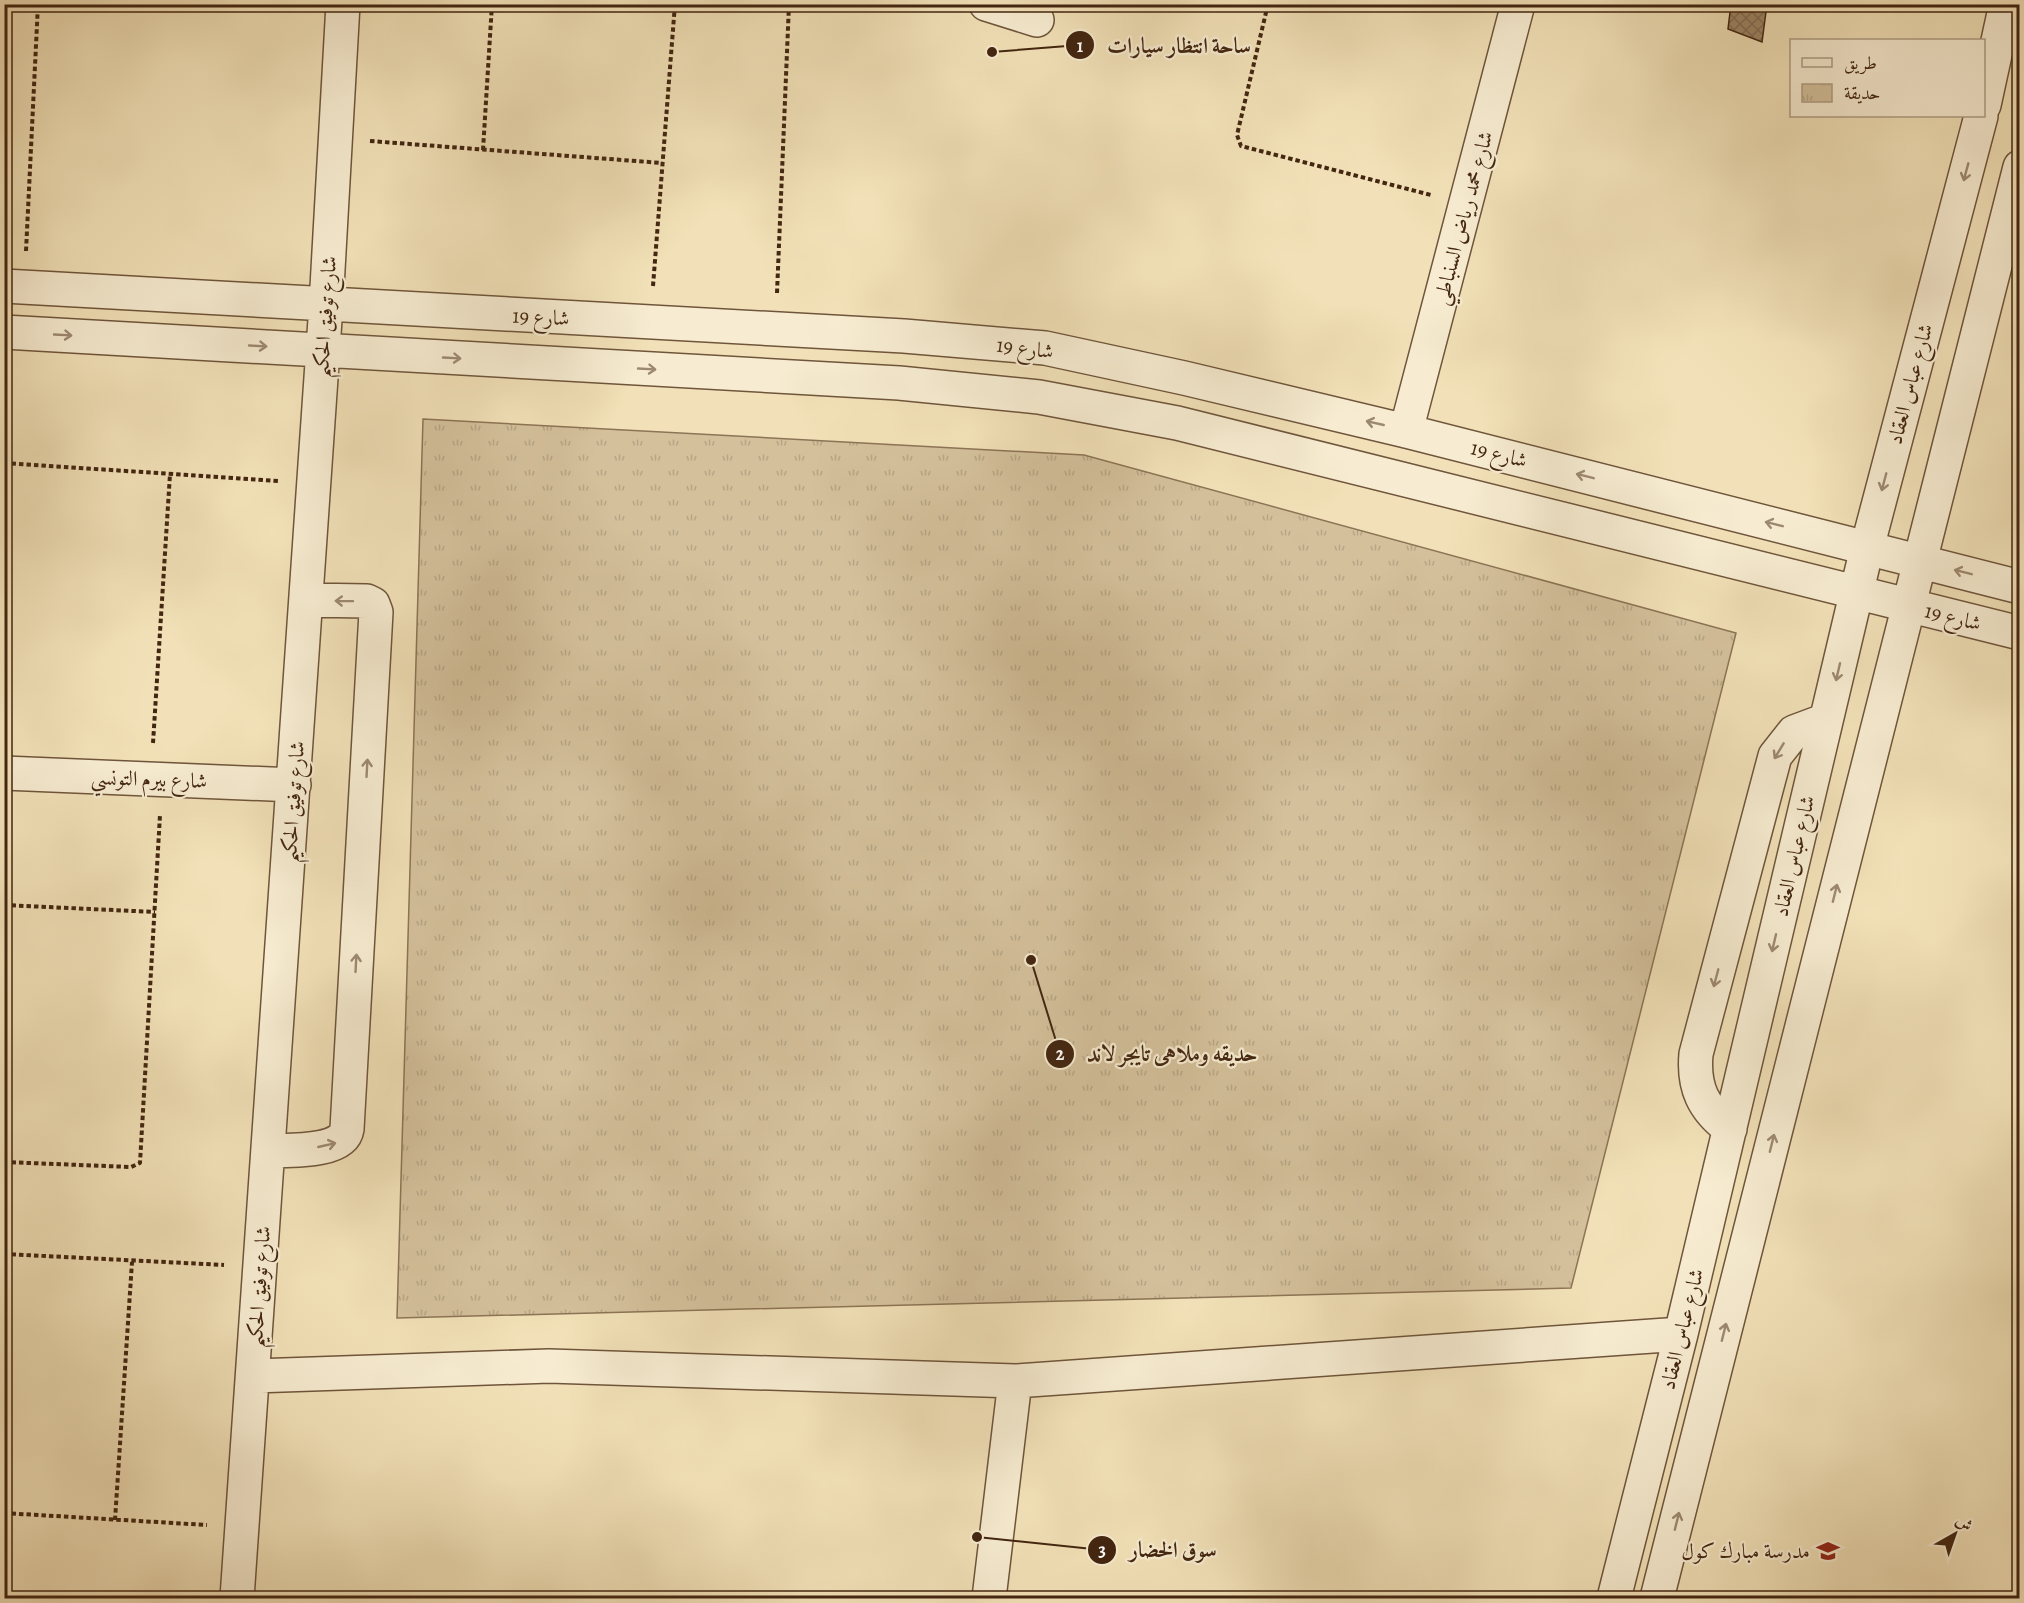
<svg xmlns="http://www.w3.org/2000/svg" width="2024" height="1603" viewBox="0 0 2024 1603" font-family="Alegreya,Amiri,serif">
  <defs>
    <pattern id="park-tufts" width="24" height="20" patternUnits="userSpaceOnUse" patternTransform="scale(1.5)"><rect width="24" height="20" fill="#d4c19c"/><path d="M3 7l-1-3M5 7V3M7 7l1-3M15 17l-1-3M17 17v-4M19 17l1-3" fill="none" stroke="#b7a685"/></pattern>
    <pattern id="building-cross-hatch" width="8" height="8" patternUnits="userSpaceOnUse" patternTransform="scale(1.5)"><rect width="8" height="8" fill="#9e8768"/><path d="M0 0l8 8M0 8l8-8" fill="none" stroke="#826e54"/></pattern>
  </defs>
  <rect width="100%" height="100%" fill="#f2e1b8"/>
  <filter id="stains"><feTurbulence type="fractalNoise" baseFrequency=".00333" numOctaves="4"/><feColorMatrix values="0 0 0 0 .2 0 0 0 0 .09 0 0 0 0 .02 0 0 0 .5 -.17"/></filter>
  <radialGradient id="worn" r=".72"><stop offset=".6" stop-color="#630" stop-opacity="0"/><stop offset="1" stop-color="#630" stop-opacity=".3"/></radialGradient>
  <path fill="url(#park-tufts)" stroke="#8c7456" stroke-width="1.5" d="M423,419L1084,455L1736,633L1571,1288L397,1318Z"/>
  <path fill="url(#building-cross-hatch)" stroke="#432611" stroke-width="1.5" d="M1731,4H1767L1762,42L1728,29Z"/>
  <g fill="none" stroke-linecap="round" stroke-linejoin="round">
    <g stroke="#6f553b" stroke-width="36">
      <path id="minor" d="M986,4L1037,20
        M1984,105L2006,4
        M4,286L904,336L1045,348L1184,378L1406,431L2020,587
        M4,332L899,383L1039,397L1177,423L2020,633
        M1406,431L1518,4
        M4,773L294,785
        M1730,1129C1703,1109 1693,1087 1696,1054L1775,756L1794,732L1826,720
        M269,1151C289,1150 343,1153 347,1129L376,612L373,604L367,601L306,600
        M253,1376L549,1366L1015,1381L1681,1334
        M237,1598L326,305L343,4
        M989,1598L1015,1381
        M1614,1598L1681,1334L1867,548L1981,116
        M1657,1598L2020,167"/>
    </g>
    <path stroke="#432611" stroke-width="4" stroke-dasharray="4.5 3" stroke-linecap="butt" d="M1268,4L1237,135L1241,146L1431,195
      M370,141L662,163
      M483,150L492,4
      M26,251L38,4
      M653,286L675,4
      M777,293L789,4
      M4,463L279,481
      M153,743L170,474
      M4,905L155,912
      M4,1162L131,1167L140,1163L160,815
      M4,1254L224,1265
      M4,1513L207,1525
      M115,1520L132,1262"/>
    <use href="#minor" stroke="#f7ecd1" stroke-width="33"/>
  </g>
  <defs><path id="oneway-shaft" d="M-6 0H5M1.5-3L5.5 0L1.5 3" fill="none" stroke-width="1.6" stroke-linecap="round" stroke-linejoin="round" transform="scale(1.5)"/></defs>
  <g stroke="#9d8971">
    <use href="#oneway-shaft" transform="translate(1966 172) rotate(105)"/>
    <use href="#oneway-shaft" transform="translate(63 335) rotate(3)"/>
    <use href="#oneway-shaft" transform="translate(258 346) rotate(3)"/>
    <use href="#oneway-shaft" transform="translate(452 358) rotate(3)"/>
    <use href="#oneway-shaft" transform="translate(647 369) rotate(3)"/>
    <use href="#oneway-shaft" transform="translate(1375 423) rotate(-167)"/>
    <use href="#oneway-shaft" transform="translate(1585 476) rotate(-166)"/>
    <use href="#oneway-shaft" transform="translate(1884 482) rotate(105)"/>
    <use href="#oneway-shaft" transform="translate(1774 524) rotate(-166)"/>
    <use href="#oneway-shaft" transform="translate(1963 572) rotate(-166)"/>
    <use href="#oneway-shaft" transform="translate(344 601) rotate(-179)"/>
    <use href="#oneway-shaft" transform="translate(1838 672) rotate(103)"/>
    <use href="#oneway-shaft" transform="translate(1779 751) rotate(121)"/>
    <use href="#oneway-shaft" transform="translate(367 768) rotate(-87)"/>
    <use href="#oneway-shaft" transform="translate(1835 893) rotate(-76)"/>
    <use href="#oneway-shaft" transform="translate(1774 943) rotate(103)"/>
    <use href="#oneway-shaft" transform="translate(356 963) rotate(-87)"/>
    <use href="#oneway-shaft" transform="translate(1716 978) rotate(105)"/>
    <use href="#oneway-shaft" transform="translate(1772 1143) rotate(-76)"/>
    <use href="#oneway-shaft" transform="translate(327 1145) rotate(-13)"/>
    <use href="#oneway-shaft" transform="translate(1724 1332) rotate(-76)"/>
    <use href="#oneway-shaft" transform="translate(1677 1521) rotate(-76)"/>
  </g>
  <defs>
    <g id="school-bare" transform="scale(1.8)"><path d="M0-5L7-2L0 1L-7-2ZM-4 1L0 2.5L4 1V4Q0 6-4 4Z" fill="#8f2418" stroke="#f7ecd1" stroke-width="2.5" paint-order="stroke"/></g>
  </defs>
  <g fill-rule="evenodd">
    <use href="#school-bare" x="1828" y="1551"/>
  </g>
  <g text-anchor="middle" stroke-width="4.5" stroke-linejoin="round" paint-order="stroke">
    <g font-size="21" fill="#432611" stroke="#f7ecd1">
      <text transform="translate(1463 218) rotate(-75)" y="7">شارع محمد رياض السنباطي</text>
      <text transform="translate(325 317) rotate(-86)" y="7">شارع توفيق الحكيم</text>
      <text transform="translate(541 317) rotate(3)" y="7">شارع 19</text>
      <text transform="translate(1025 348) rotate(7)" y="7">شارع 19</text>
      <text transform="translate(1910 384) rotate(-75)" y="7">شارع عباس العقاد</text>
      <text transform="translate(1499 454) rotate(14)" y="7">شارع 19</text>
      <text transform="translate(1953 617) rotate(14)" y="7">شارع 19</text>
      <text transform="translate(149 779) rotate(2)" y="7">شارع بيرم التونسي</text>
      <text transform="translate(293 802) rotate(-86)" y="7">شارع توفيق الحكيم</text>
      <text transform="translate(1794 856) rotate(-77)" y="7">شارع عباس العقاد</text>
      <text transform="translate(259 1287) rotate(-86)" y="7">شارع توفيق الحكيم</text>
      <text transform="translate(1682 1329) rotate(-76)" y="7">شارع عباس العقاد</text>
    </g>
    <g font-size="21" fill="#432611" stroke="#f7ecd1" text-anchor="end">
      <text x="1810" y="1558">مدرسة مبارك كول</text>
    </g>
  </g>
  <path fill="none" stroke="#432611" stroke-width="2" d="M992 52L1080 45M1031 960L1060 1054M977 1537L1102 1550"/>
  <g fill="#432611" stroke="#f7ecd1" stroke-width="2">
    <circle cx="992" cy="52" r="6"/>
    <circle cx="1031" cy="960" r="6"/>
    <circle cx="977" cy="1537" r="6"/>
    <circle cx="1080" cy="45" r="15"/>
    <circle cx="1060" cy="1054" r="15"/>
    <circle cx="1102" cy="1550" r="15"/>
  </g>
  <g font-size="18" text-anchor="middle" font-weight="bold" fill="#fff">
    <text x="1080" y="52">1</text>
    <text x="1060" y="1060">2</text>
    <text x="1102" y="1556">3</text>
  </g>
  <g font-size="22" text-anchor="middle" font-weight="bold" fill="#432611" stroke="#f7ecd1" stroke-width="4.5" stroke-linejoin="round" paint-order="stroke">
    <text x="1179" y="53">ساحة انتظار سيارات</text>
    <text x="1172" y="1061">حديقه وملاهى تايجر لاند</text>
    <text x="1173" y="1557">سوق الخضار</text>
  </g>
  <rect width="2024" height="1603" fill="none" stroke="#f2e1b8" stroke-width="24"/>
  <rect x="6" y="6" width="2012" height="1591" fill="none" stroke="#432611" stroke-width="3"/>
  <rect x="12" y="12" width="2000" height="1579" fill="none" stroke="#432611" stroke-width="1.5"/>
  <rect x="1790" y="39" width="195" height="78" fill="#f7ecd1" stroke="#af9d84" stroke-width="1.5"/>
  <rect x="1802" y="58" width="30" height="9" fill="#f7ecd1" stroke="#af9d84" stroke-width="1.5"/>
  <text x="1844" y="69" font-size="18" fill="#432611">طريق</text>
  <rect x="1802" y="84" width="30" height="18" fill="url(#park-tufts)" stroke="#af9d84" stroke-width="1.5"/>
  <text x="1844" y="99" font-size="18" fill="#432611">حديقة</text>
  <g transform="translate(1955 1534) rotate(40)" stroke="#f7ecd1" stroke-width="4.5" paint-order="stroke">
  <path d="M0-4.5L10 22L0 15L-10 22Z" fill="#432611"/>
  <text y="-9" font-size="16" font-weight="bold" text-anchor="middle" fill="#432611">ش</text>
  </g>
  <rect width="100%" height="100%" filter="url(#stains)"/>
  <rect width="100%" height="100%" fill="url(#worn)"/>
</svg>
